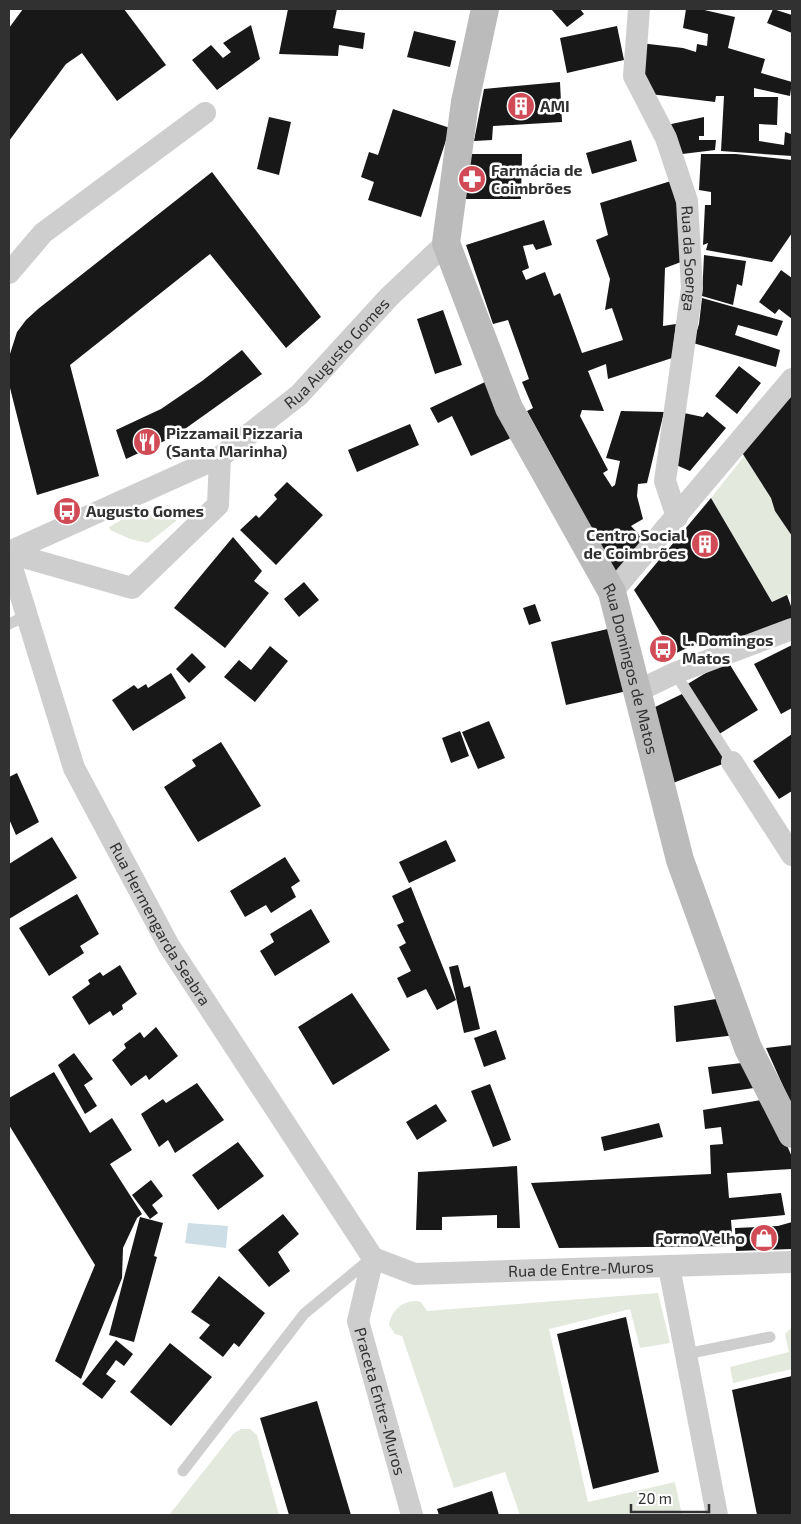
<svg xmlns="http://www.w3.org/2000/svg" width="801" height="1524" viewBox="0 0 801 1524" font-family="'Exo 2',sans-serif">
  <rect width="100%" height="100%" fill="#fff"/>
  <path fill="#e4e9de" d="M745,455L792,531V593L772,602L711,498Z
    M168,505L175,513L176,521L148,543L130,539L110,530L109,527L123,519Z
    M658,1293L670,1343L640,1348L630,1309L549,1329L588,1502L675,1482L682,1515H520L505,1472L454,1488L402,1336L395,1334L389,1325C391,1310 406,1297 421,1302L427,1311Z
    M792,1327V1369L733,1383L730,1367L789,1352L785,1334Z
    M241,1429H250L257,1435L279,1515H169L233,1434Z"/>
  <path fill="#cddee7" d="M188,1223L228,1226L226,1248L185,1243Z"/>
  <path fill="#181818" d="M23,9H124L166,65L117,101L82,53L66,64L9,141V28Z
    M288,9H337L333,28L365,33L363,49L339,45L338,56L279,54Z
    M551,9H580L584,14L567,27Z
    M686,9H700L735,17L728,48L765,59L761,73L792,82L790,96L754,88V97H778L777,125L759,124V141L784,145L785,132L791,134L792,156L721,151L724,96H716L715,102L650,94L637,68L640,43L683,48L696,52L697,44L707,46L708,34L683,28Z
    M773,9L792,15V33L767,23Z
    M251,25L260,59L217,90L192,60L211,45L223,58L231,52L223,43Z
    M617,26L624,60L567,73L560,38Z
    M414,31L456,41L450,67L407,57Z
    M560,82L562,122L493,126L492,140L474,141L484,89Z
    M393,109L450,128L421,217L368,200L374,182L361,177L369,152L378,155Z
    M269,117L291,122L279,175L257,169Z
    M704,117V136H699V140H716L715,150L674,155L662,126Z
    M631,140L637,161L592,174L586,153Z
    M460,154H522L521,199H460Z
    M701,154H736L792,160V233L772,262L706,250L708,243L703,245L705,205H711V192L699,190Z
    M212,172L321,317L286,348L210,254L70,365L99,476L37,495L9,384V357L17,332L26,320L38,309Z
    M671,181L680,207L681,262L665,268L663,326L676,324L672,358L608,379L606,364L588,371L604,411L582,410L580,416L608,470L603,473L612,487L615,485L620,461L606,458L621,411L664,412L647,483L638,484L637,496L643,519L631,526L645,541L633,563L608,576L575,513L580,508L527,411L533,408L522,382L529,379L508,320L493,324L466,245L544,220L552,245L536,250L533,244L523,246L529,268L522,271L526,280L545,272L554,296L560,293L582,353L623,340L612,308L605,310L610,279L596,240L608,235L600,203Z
    M704,255L746,261L742,286L737,284L733,305L702,296Z
    M781,270L792,278V319L779,309L775,314L759,302Z
    M702,298L783,321L777,336L738,325L735,335L780,350L776,367L693,343L699,324Z
    M443,310L462,365L435,374L417,319Z
    M242,350L262,374L175,436L126,459L116,430L161,409L202,381Z
    M739,366L761,383L737,414L715,396Z
    M485,382L511,438L471,456L452,416L438,423L430,408Z
    M792,387V536L775,511L771,498L741,451Z
    M707,412L726,428L690,471L676,465L684,413L703,417Z
    M410,424L419,445L357,472L348,450Z
    M287,482L323,515L276,565L240,530L256,515L259,518L277,499L274,495Z
    M711,498L772,602L787,595L792,609V622L714,652L709,638L674,654L634,590Z
    M233,537L262,571L254,581L269,593L225,648L174,608Z
    M304,582L319,600L299,617L284,599Z
    M535,604L541,621L529,625L523,608Z
    M612,628L627,691L566,705L551,642Z
    M792,645V708L781,714L754,664Z
    M270,646L288,661L255,702L224,677L239,660L251,670Z
    M192,653L206,667L189,683L176,669Z
    M727,660L758,710L716,736L686,685Z
    M171,673L186,698L133,731L112,700L134,685L138,689L146,684L148,688Z
    M682,694L728,762L673,783L653,708Z
    M489,721L505,758L478,769L462,732Z
    M460,731L469,756L451,763L442,738Z
    M792,734V791L779,799L753,761Z
    M221,742L261,806L198,842L164,787L196,766L192,760Z
    M17,773L39,822L16,835L9,819V777Z
    M52,837L77,878L9,919V864Z
    M446,840L456,861L409,883L399,862Z
    M285,857L300,881L291,887L296,897L271,913L266,905L245,917L230,891Z
    M411,887L456,1000L437,1010L426,989L407,998L397,978L411,971L399,947L406,943L397,925L404,922L392,896Z
    M77,894L99,934L80,946L84,953L49,976L19,928Z
    M311,909L330,942L275,976L260,951L274,942L270,934Z
    M120,965L137,994L122,1005L123,1009L113,1016L110,1011L89,1025L72,997L90,984L88,980L100,972L103,976Z
    M458,965L464,988L470,986L480,1029L464,1033L449,967Z
    M352,993L390,1050L333,1085L298,1027Z
    M722,998L736,1035L676,1042L674,1006Z
    M156,1027L178,1056L149,1080L146,1075L131,1086L112,1060L126,1048L124,1044L140,1032L144,1038Z
    M496,1030L506,1059L484,1067L474,1038Z
    M792,1045V1106L766,1048Z
    M74,1053L93,1079L84,1085L97,1106L85,1114L58,1065Z
    M750,1062L761,1087L712,1094L708,1067Z
    M54,1072L90,1133L112,1118L132,1150L110,1164L142,1214L137,1218L123,1248L122,1278L81,1379L55,1361L95,1265L9,1125V1098Z
    M197,1083L224,1120L175,1153L168,1140L159,1147L141,1114L163,1099L166,1103Z
    M490,1084L511,1140L493,1147L471,1091Z
    M767,1099L792,1157V1169L727,1173L729,1198L781,1193L785,1215L731,1220L733,1246L559,1248L531,1183L711,1174L710,1145L723,1144L721,1127L705,1129L703,1110Z
    M436,1104L447,1121L417,1140L406,1122Z
    M659,1123L663,1137L604,1151L601,1137Z
    M238,1142L264,1176L218,1210L192,1175Z
    M517,1166L520,1228H497V1215L442,1217V1230H416L418,1172Z
    M151,1180L163,1196L152,1205L158,1213L150,1219L132,1195Z
    M283,1214L299,1234L278,1252L290,1271L269,1287L238,1250Z
    M140,1217L163,1223L154,1256L157,1257L134,1342L109,1335Z
    M792,1222V1249L736,1251L735,1228L778,1226Z
    M219,1276L265,1313L239,1347L234,1343L223,1357L199,1338L210,1325L191,1312Z
    M626,1317L659,1472L593,1489L557,1334Z
    M116,1340L133,1354L124,1366L116,1360L106,1374L116,1381L102,1399L82,1384Z
    M170,1343L212,1377L171,1426L130,1392Z
    M792,1376V1515H757L732,1390Z
    M317,1401L351,1515H289L260,1418Z
    M492,1491L499,1515H439L437,1509Z"/>
  <g fill="none" stroke-linecap="round" stroke-linejoin="round">
    <path stroke="#cecece" stroke-width="11" d="M9,624L26,616
      M675,673L732,762
      M686,1354L770,1337
      M183,1471L304,1314L369,1260"/>
    <g stroke="#cecece" stroke-width="22">
      <path id="s1" d="M639,9L634,76L666,138L687,201L692,288L665,481L677,517"/>
      <path d="M9,273L43,233L205,113"/>
      <path id="s2" d="M9,552L220,457L299,395L389,297L446,243"/>
      <path d="M9,553L132,588L218,505L220,457"/>
      <path id="s3" d="M9,558L74,768L169,946L373,1258"/>
      <path d="M612,592L792,379"/>
      <path d="M638,691L675,673L792,629"/>
      <path d="M732,762L792,855"/>
      <path id="s4" d="M373,1258L415,1274L792,1262"/>
      <path id="s5" d="M373,1258L358,1321L412,1515"/>
      <path d="M669,1267L717,1515"/>
    </g>
    <path stroke="#bbb" stroke-width="28" id="s6" d="M485,9L465,102L446,243L509,408L612,592L680,860L748,1048L792,1134"/>
  </g>
  <defs>
    <g id="building-disc" transform="scale(1.4375)"><circle r="9.5" fill="#d14b56" stroke="#fff"/><path d="M-4-6H4V6H1V3H-1V6H-4ZM-2.5-4.3h1.7v1.8h-1.7ZM.8-4.3h1.7v1.8H.8ZM-2.5-1h1.7V.8h-1.7ZM.8-1h1.7V.8H.8Z" fill="#fff"/></g>
    <g id="pharmacy-disc" transform="scale(1.4375)"><circle r="9.5" fill="#d14b56" stroke="#fff"/><path d="M-2-6h4v4h4v4h-4v4h-4v-4h-4v-4h4Z" fill="#fff"/></g>
    <g id="restaurant-disc" transform="scale(1.4375)"><circle r="9.5" fill="#d14b56" stroke="#fff"/><path d="M-5-6h1v4h1v-4h1v4h1v-4h1v5L-1.5 .5V6h-2V.5L-5-1ZM5-6V6H3V1.5H1.5Q1.5-4 5-6Z" fill="#fff"/></g>
    <g id="bus-disc" transform="scale(1.4375)"><circle r="9.5" fill="#d14b56" stroke="#fff"/><path d="M-5-6H5V4H4V6H2V4H-2V6H-4V4H-5ZM-3.5-4V0h7V-4ZM-3.5 1.2v1.5H-2V1.2ZM2 1.2v1.5H3.5V1.2Z" fill="#fff"/></g>
    <g id="shop-disc" transform="scale(1.4375)"><circle r="9.5" fill="#d14b56" stroke="#fff"/><path d="M-5-2.5h2.3a2.7 3.5 0 0 1 5.4 0H5L5.5 6h-11ZM-1.5-2.5h3a1.5 2.3 0 0 0-3 0Z" fill="#fff"/></g>
  </defs>
  <g fill-rule="evenodd">
    <use href="#building-disc" x="521" y="106"/>
    <use href="#pharmacy-disc" x="472" y="179"/>
    <use href="#restaurant-disc" x="147" y="442"/>
    <use href="#bus-disc" x="67" y="511"/>
    <use href="#building-disc" x="705" y="544"/>
    <use href="#bus-disc" x="663" y="649"/>
    <use href="#shop-disc" x="764" y="1238"/>
  </g>
  <g text-anchor="middle" stroke-width="5" stroke-linejoin="round" paint-order="stroke">
    <g font-size="16" font-weight="bold" fill="#313131" stroke="#fff" text-anchor="start">
      <text x="540" y="112">AMI</text>
      <text x="491" y="176">Farmácia de<tspan x="491" dy="18">Coimbrões</tspan></text>
      <text x="166" y="439">Pizzamail Pizzaria<tspan x="166" dy="18">(Santa Marinha)</tspan></text>
      <text x="86" y="517">Augusto Gomes</text>
      <text x="686" y="541" text-anchor="end">Centro Social<tspan x="686" dy="18">de Coimbrões</tspan></text>
      <text x="682" y="646">L. Domingos<tspan x="682" dy="18">Matos</tspan></text>
      <text x="745" y="1244" text-anchor="end">Forno Velho</text>
    </g>
    <g font-size="16" fill="#313131" stroke="#fff">
      <text dy="6" stroke="none"><textPath href="#s1" startOffset="261">Rua da Soenga</textPath></text>
      <text dy="6" stroke="none"><textPath href="#s2" startOffset="388">Rua Augusto Gomes</textPath></text>
      <text dy="6" stroke="none"><textPath href="#s6" startOffset="704">Rua Domingos de Matos</textPath></text>
      <text dy="6" stroke="none"><textPath href="#s3" startOffset="398">Rua Hermengarda Seabra</textPath></text>
      <text dy="6" stroke="none"><textPath href="#s4" startOffset="211">Rua de Entre-Muros</textPath></text>
      <text dy="6" stroke="none"><textPath href="#s5" startOffset="148">Praceta Entre-Muros</textPath></text>
    </g>
  </g>
  <rect width="801" height="1524" fill="none" stroke="#313131" stroke-width="20"/>
  <path d="M631 1504v8h78v-8" fill="none" stroke="#313131" stroke-width="2.5"/>
  <text x="638" y="1504" font-size="15" fill="#313131" stroke="#ffffff" stroke-width="4" paint-order="stroke">20 m</text>
</svg>
